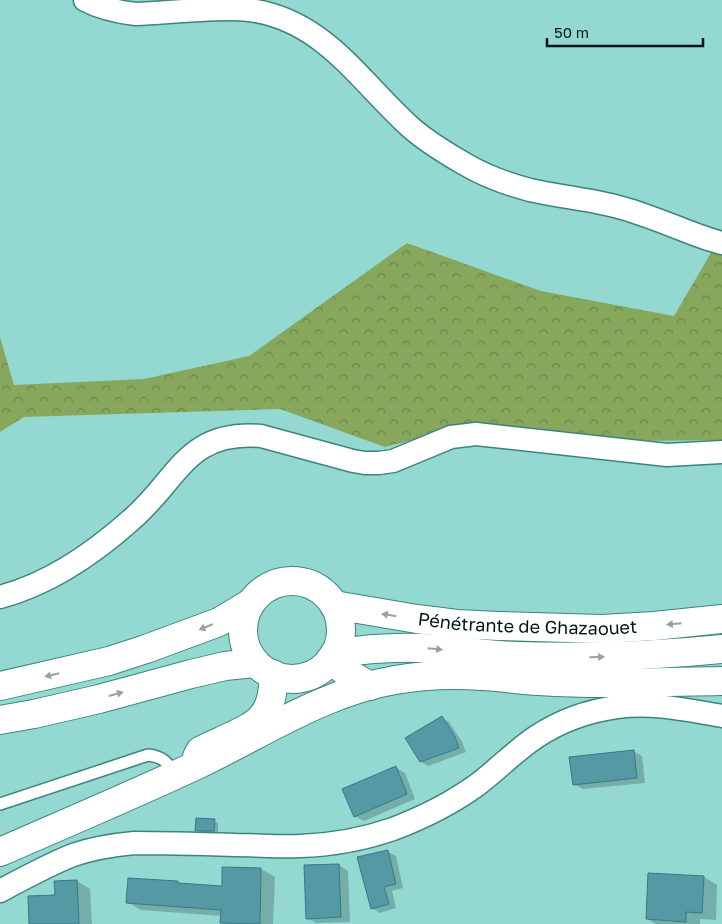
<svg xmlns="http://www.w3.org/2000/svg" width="722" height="924" viewBox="0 0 722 924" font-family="'Golos Text',sans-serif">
  <defs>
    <pattern id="forest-crowns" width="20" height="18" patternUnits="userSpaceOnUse" patternTransform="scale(1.25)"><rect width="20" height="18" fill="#87a75d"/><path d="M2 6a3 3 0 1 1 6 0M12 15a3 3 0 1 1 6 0" fill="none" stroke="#6c874c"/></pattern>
  </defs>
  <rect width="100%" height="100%" fill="#93d9d2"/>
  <path fill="url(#forest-crowns)" d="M722,234V440L637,441L477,423L385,447L280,409L24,417L0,432V337L14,385L144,379L249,356L407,243L541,291L674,316Z"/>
  <path fill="#0003" d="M442,718L449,722L462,742L466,752L428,766L420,761Z
    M633,751L642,756L645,783L583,789L574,784Z
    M396,768L405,773L415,799L364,821L355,816Z
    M214,821L218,823V833L200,832L196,830Z
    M388,852L396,856L403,888L392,891L396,908L380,913L372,908Z
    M339,865L348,871L350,922L316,923L307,918Z
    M223,868L261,869L275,877L273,924H224L222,923V916L141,910L127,902L178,883L182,885L223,888Z
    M704,877L717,885L716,920L700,919V924H656L647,919Z
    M77,881L90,889L92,924H31L56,896Z"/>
  <path fill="#5499a3" stroke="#357b85" d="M442,716L455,737L459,748L420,762L405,738Z
    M634,750L637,778L573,785L569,757Z
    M396,766L407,794L354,817L342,789Z
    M196,818L215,819L214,831H195Z
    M388,850L396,884L384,887L389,904L371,909L357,857Z
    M339,864L341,917L306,919L304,865Z
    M222,867L261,868L260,924L220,923L221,910L126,903L128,878L178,881V883L222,886Z
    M648,873L704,876L702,913L686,912V922L646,919Z
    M77,880L79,924H29L28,896L55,895L54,881Z"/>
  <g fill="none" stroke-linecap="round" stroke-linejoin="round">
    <g stroke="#3d847e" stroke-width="14">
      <path id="lane" d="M0,804L148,755C161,756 169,762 174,775"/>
    </g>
    <g stroke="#3d847e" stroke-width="25">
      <path id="street" d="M85,0C102,9 118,12 136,14C158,13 179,11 201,10C217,9 233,8 249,10C322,19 358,79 408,125C424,140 444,152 463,163C483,175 507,184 530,190C560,197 592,199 622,208C640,213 658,220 676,227C691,233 706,239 722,243
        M0,597C49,584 93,554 131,520C179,479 186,430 261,436L353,461L365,463H379L393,461L451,437L476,434L667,455L722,452
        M0,891C24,878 48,865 73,855C93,848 113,845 134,843C168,843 202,844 236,845C257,845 279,847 300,846C331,845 364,839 393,829C422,818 452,803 477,785C497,770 515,751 536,737C560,721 588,711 617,707C652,702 687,710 722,716"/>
    </g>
    <g stroke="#3d847e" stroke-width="30">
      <path id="primary" d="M0,852C66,823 133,795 199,764C262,734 324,692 395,680C423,675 453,674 482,676C501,677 520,680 539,681C600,685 661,682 722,681"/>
    </g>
    <g stroke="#3d847e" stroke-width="30">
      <g id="highway">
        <circle cx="292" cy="630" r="49"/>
        <path id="s1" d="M334,605L417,619L457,624L498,626L602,629L654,626L722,619"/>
        <path d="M334,654C363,649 392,647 421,648C453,649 485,655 516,656C585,658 654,656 722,649"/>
        <path d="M330,660L349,674L370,686"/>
        <path d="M0,686L109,661L146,649L219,622L249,604"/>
        <path d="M0,720L34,714L99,699L191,674L225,666L256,663"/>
        <path d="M199,763L197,757L200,751C207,747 214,744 221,741C256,725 275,718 273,674"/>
      </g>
    </g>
    <use href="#lane" stroke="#fff" stroke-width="11"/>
    <use href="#street" stroke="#fff" stroke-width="22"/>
    <use href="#primary" stroke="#fff" stroke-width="28"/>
    <use href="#highway" stroke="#fff" stroke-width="28"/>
  </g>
  <defs><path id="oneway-solid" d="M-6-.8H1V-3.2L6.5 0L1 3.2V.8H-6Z" transform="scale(1.25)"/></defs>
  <g fill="#99a2a1">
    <use href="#oneway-solid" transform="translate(389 615) rotate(-171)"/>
    <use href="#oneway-solid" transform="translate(674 624) rotate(175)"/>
    <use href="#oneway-solid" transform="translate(206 627) rotate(158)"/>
    <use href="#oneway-solid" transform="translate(435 649) rotate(5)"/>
    <use href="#oneway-solid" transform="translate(597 657) rotate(-1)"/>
    <use href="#oneway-solid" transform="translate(52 675) rotate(167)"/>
    <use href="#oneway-solid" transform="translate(116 694) rotate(-15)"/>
  </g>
  <g text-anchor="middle" stroke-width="4.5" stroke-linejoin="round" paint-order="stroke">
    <g font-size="18" fill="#001715" stroke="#93d9d2">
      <text dy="6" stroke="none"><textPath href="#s1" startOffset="195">Pénétrante de Ghazaouet</textPath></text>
    </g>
  </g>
  <path d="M547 38v8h156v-8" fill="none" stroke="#001715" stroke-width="2.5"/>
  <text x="554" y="38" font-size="15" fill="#001715" stroke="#93d9d2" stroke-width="4" paint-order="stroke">50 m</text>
</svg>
